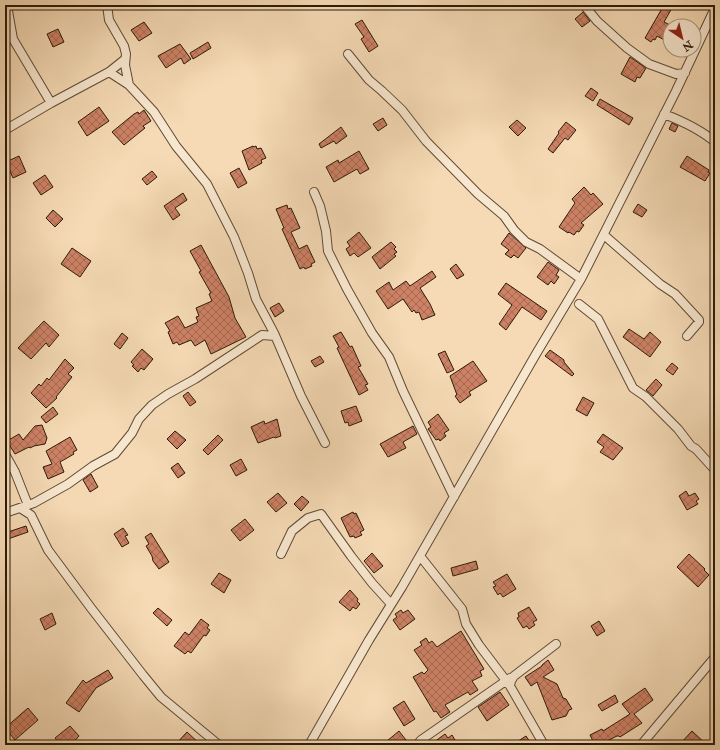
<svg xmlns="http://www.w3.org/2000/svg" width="720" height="750" viewBox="0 0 720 750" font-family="'IM FELL Double Pica',serif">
  <defs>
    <pattern id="building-cross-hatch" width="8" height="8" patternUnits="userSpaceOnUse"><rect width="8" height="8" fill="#cd8165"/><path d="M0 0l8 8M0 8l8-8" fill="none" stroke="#a76951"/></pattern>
  </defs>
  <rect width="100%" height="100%" fill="#f5dab5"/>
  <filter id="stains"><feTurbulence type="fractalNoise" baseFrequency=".005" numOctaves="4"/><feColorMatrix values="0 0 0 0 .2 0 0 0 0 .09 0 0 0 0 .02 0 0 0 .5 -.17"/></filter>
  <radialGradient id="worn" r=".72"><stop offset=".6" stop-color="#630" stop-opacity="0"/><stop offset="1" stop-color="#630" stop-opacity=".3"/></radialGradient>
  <path fill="url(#building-cross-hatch)" stroke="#2d1b0a" d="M664,5L672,8L664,22L670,25V43L657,36L655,40L653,39L651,42L645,38Z
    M583,12L590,21L582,27L575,19Z
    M362,20L378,46L369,52L361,39L364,37L355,24Z
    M144,22L152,33L139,41L131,30Z
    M58,29L64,42L53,47L47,34Z
    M208,42L211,48L193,59L190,53Z
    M180,44L191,59L184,64L181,58L166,68L158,56Z
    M630,57L646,68L640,78L637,77L635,82L621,74Z
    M591,88L598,93L593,101L585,96Z
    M600,99L633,118L629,125L597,105Z
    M99,107L109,121L87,136L78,122Z
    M144,110L151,121L143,126L145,128L124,145L112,132L134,114L138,112L139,114Z
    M383,118L387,125L378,131L373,124Z
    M517,120L526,128L518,136L509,127Z
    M566,122L576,130L568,140L565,138L553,153L548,149L559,133L558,132Z
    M672,123L678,126L675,132L669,129Z
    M341,127L347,136L336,144L334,141L321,148L319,144Z
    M253,146L254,147L256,146L257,149L261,148L266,158L261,160L262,163L249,170L242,151Z
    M359,151L369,169L360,174L357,169L334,182L326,167L338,160L339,163Z
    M19,156L26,172L13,178L6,162Z
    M687,156L709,170L708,172L710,173L705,181L680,167Z
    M239,168L247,183L238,188L230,173Z
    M152,171L157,177L147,185L142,179Z
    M45,175L53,187L41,195L33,183Z
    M584,187L591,195L593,193L603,204L581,223L584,225L579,232L577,231L574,235L569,232L568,233L559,227L575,203L572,199Z
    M183,193L187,200L175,208L180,215L173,220L164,206Z
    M638,204L647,210L642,217L633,212Z
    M287,205L288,209L291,208L300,228L291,232L299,249L307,245L315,262L311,264L312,266L305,269L304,267L300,269L282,229L284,228L276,209Z
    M53,210L63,219L55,227L46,218Z
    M359,232L371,248L358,257L354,253L350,256L346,249L350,246L347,242Z
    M509,233L526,248L518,258L514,255L511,258L505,254L509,250L501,244Z
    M391,242L396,247L394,249L397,252L394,254L396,256L380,269L372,257Z
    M201,245L229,297L235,318L246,337L211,354L205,340L195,346L191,340L179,345L177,342L173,344L168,332L170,331L165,323L178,316L185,328L198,322L196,317L199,316L196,308L212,301L209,294L211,293L199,272L201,271L190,251Z
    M72,248L91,261L80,277L61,264Z
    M548,262L559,270L556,275L559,277L554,284L551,281L548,285L537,277Z
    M456,264L464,275L457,279L450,269Z
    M432,271L436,277L420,288L430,304L435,315L422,320L419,312L416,313L414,310L412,312L403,299L388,309L376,291L389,282L393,290L406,281L410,286Z
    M506,283L547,311L541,320L522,307L506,330L499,324L512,305L498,294Z
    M279,303L284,311L275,317L270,308Z
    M44,321L59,335L49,347L46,343L31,359L18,348Z
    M629,329L644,339L650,332L661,342L650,357L623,337Z
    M341,332L350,347L352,346L361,366L358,367L368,384L365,385L368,390L359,395L337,348L339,347L333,336Z
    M122,333L128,338L120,349L114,344Z
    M142,349L153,359L144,370L141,368L138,372L132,366L134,365L131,362Z
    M550,350L564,360V362L574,374L572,376L545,356Z
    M445,351L454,370L447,373L438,354Z
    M320,356L324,362L315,367L311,361Z
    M65,359L74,368L68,374L72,377L56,397L57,398L46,408L31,393L39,384L41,386L47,378L49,380Z
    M473,361L487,381L469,392L471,395L460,403L455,396L457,395L450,376Z
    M672,363L678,368L673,375L666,370Z
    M656,379L662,385L653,396L646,390Z
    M188,392L196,402L190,406L183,396Z
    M583,397L594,403L587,416L576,410Z
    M356,406L362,421L349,426L348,422L345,423L341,411Z
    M53,407L58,414L46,423L41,417Z
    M438,414L449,430L444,433L446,436L440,441L439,439L436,440L428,429L431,427L428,422Z
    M277,419L281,436L275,438L274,437L258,443L251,427L264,421L265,424Z
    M42,425L47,438L45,444L34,446L30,448L29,447L15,454L7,441L19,434L23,440L35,426Z
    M413,426L417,434L403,442L406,448L388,457L380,444Z
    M175,431L186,440L177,449L167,439Z
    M603,434L623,448L613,460L600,452L604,447L597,442Z
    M218,435L223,440L208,455L203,450Z
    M70,437L77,450L73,452L74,454L60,462L64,472L48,479L43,467L52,464L46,451Z
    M241,459L247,470L236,476L230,465Z
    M178,463L185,473L178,478L171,468Z
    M91,474L98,487L90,492L83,480Z
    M686,491L689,496L695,493L699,499L696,501L698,504L687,510L679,496Z
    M278,493L287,503L276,512L267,502Z
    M302,496L309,502L301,511L294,504Z
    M353,512L354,514L356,513L364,530L360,532L362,535L355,538L354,536L350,537L341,518Z
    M245,519L254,530L240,541L231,530Z
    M26,526L28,532L5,540V533Z
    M123,528L128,535L125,536L129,543L122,547L114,534Z
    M151,533L169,562L159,569L153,561L152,556L146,546L149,544L145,537Z
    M372,553L383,566L374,573L364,561Z
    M689,554L705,569L704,570L709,575L698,587L677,567Z
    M476,561L478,569L453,576L451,568Z
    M219,573L231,580L224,593L211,584Z
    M507,574L516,589L503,597L500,593L498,595L493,587L496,586L493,582Z
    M350,590L358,599L357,601L360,604L356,609L353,607L350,611L339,602Z
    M529,607L537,620L533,622L535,625L529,629L527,626L523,628L517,618L519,617L518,613Z
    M158,608L172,620L167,626L153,613Z
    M401,610L403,613L408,610L415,619L400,630L393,620L397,617L395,614Z
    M52,613L56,624L45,630L40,619Z
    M201,619L209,625L207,628L210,630L206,636L204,635L191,653L188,651L185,654L174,646L185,632L189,635Z
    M599,621L605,631L597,636L591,626Z
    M461,631L484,669L480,671L482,676L472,681L478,690L470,695L468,692L445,705L450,712L441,718L436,711L434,712L413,677L422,672L424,674L428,670L414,650L422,645L420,642L426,638L429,643L432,641L437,647Z
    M548,660L554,670L543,677L557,684L563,698L566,699L572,709L569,710L566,716L552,720L537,682L531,686L525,677L542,666V665Z
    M108,670L113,678L96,688L79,712L66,703L83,680L86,683Z
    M645,688L653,700L634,714L642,723L620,737L619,736H617L599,745H595L590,735L602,729L603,731L630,714L622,704Z
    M500,692L509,705L487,721L478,707Z
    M615,695L618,702L602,711L598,705Z
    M404,701L415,719L404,726L393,708Z
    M28,708L38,720L15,740L5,728Z
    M70,726L79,736L71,745H61L55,738Z
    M399,731L406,740H405L408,745H390L387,741Z
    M692,731L707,745H679Z
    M187,732L201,745H175Z
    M445,734L448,738L452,735L458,745H430Z
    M526,736L532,745H512Z"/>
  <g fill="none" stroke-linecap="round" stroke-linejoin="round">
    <g stroke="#5f4b35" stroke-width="10">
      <path id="minor" d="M5,5L8,11L13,39L51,103
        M107,5L109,20L124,46L126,54L125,65L129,85L154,112L176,146L207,184L234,237L248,273L256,299L274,333L301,396L325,443
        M584,5L597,21L627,48L649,64L676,74L685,73
        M348,54L369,80L382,91L402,110L426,141L478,194L504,216L514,230L526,242L540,249L581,279
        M109,72L129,85
        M664,114C682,121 701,130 715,142
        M5,130L51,103L109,72L124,60
        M314,192L320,206L326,231L328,251L347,289L372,333L389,357L403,391L454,497
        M604,235L660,284L675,294L699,320V322L687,336
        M579,304L598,319L633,388L646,397L678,429L691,446L696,449L715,470
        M5,454L15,472L28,505
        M20,508L31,515L48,550L91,608L143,675L161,697L219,745
        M5,513L34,503L68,484L93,466L115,454L132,433L139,419L152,405L168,394L195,379L262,335L275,336
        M281,554L292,531L308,518L321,514L351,556L372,583L391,604
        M420,556L462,609L466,624L479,645L510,686
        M309,745L369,640L402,587L536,354L581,279L676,91L715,8
        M417,745L421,740L510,678
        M544,745L510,686L511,681L514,676L556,644
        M641,745L715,657"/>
    </g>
    <use href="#minor" stroke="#f8e7cf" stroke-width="8"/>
  </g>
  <rect width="720" height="750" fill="none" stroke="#f5dab5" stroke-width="20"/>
  <rect x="6" y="6" width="708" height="738" fill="none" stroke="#2d1b0a" stroke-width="2"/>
  <rect x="10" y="10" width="700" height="730" fill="none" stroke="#2d1b0a"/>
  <g transform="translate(682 38) rotate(145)"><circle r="19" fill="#f8e7cf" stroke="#a79580"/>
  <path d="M0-3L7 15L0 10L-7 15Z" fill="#8f2418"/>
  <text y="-6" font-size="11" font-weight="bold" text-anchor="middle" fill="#2d1b0a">N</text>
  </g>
  <rect width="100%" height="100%" filter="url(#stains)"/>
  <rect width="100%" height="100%" fill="url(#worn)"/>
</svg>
